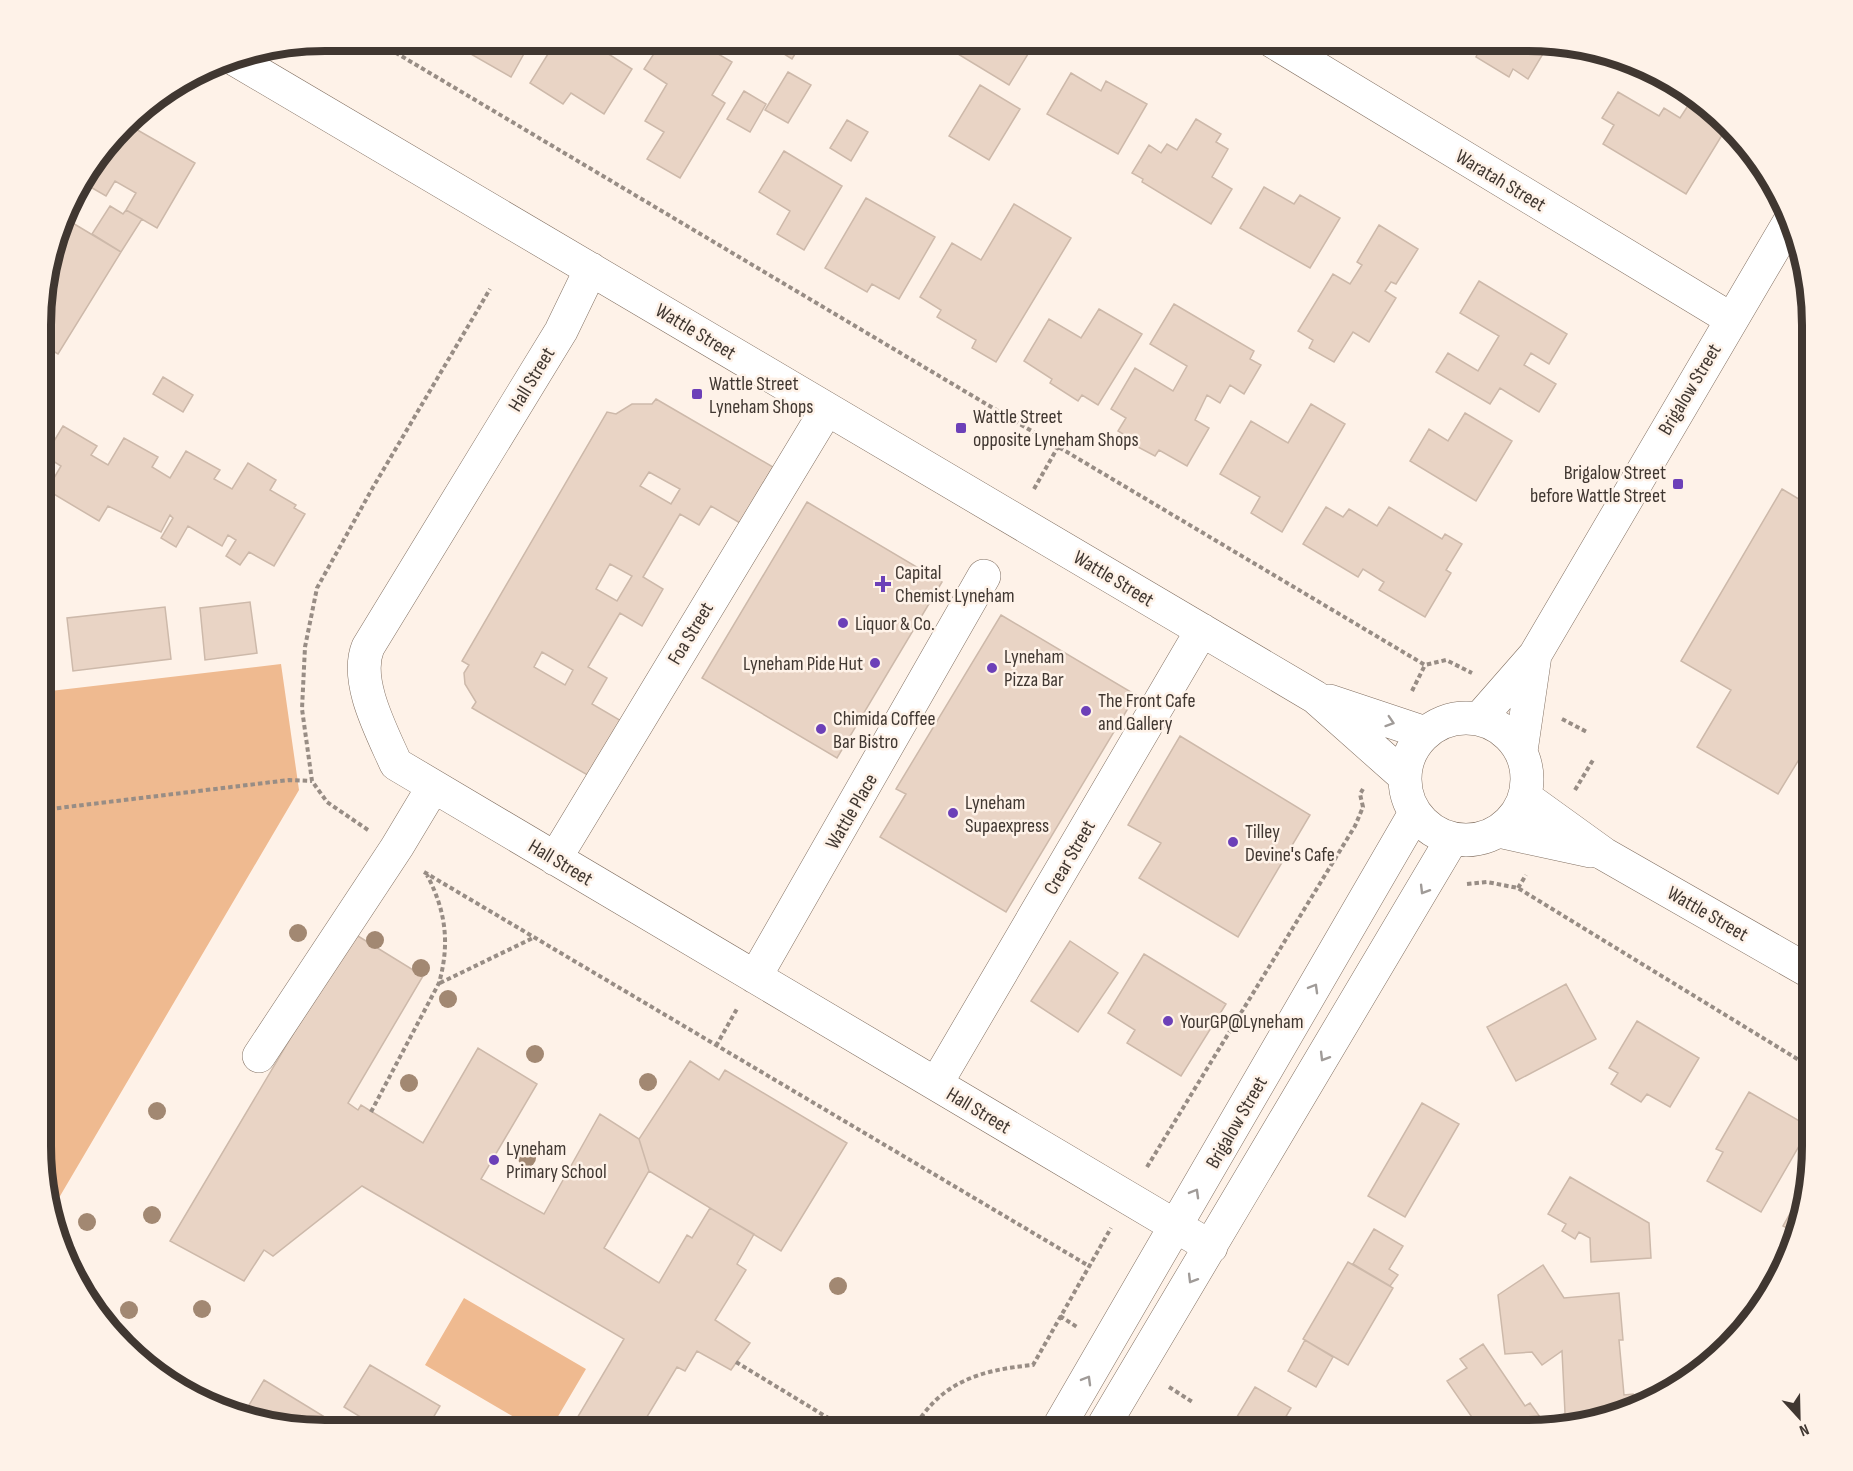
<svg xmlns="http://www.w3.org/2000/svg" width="1853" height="1471" viewBox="0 0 1853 1471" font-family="'Sofia Sans Condensed',sans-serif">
  <rect width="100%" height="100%" fill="#fef2e8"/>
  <path fill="#efba90" d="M281,664L299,790L53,1208L41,1165L42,692Z
    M464,1298L586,1369L550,1430H536L425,1365Z"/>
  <path fill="#e9d4c5" stroke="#cdb9aa" stroke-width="1.5" fill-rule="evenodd" d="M448,41H531L511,77Z
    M556,41H604L599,48L632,69L604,114L571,93L563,104L530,83Z
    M662,41H696L732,62L712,95L725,103L680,178L647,159L664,132L645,121L667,84L644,69Z
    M763,41H803L792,59Z
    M959,41H1036L1009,85L953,51Z
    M1463,41H1546L1550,42L1528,79L1513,69L1509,77L1476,57L1479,50Z
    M788,72L811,85L788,123L765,110Z
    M1071,73L1101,91L1106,81L1147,104L1118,154L1047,114Z
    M980,85L1020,109L989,160L949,136Z
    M744,91L766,104L750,132L727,119Z
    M1618,92L1659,116L1664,108L1680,118L1691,101L1721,119L1727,127L1686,194L1603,144L1614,125L1602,118Z
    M1196,119L1221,134L1216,142L1228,149L1212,177L1232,189L1211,224L1142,182L1143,179L1132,173L1149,145L1161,153L1167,144L1177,150Z
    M847,120L868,132L851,161L830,148Z
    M127,124L195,163L157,228L126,210L136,193L115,181L106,196L80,181Z
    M784,151L842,186L804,250L777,234L790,211L759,192Z
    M1264,187L1294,204L1300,195L1340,218L1310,268L1240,228Z
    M866,198L935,237L899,299L872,284L867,292L825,268Z
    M1014,204L1071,238L996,362L972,348L976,340L937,317L941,310L920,297L952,243L981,260Z
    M110,206L123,214L126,210L142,219L121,252L92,234Z
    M66,219L121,252L58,354L43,345V287Z
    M1379,225L1418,249L1396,284L1391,282L1385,291L1396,298L1369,342L1353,332L1334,362L1309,348L1313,340L1298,331L1333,274L1350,284L1362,265L1357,262Z
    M1479,281L1567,334L1549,364L1531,353L1524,365L1556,384L1539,412L1500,388L1490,404L1436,372L1448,353L1478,371L1499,336L1460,313Z
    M1174,304L1254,351L1250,359L1261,365L1244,394L1230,385L1220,403L1207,395L1195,420L1209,428L1187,466L1159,450L1155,456L1136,446L1138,443L1118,431L1126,418L1111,409L1135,368L1173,391L1187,366L1150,344Z
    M1099,309L1142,334L1098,405L1082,395L1078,401L1050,383L1052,379L1024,361L1049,319L1081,338Z
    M163,377L193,395L183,412L153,394Z
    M656,399L773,467L740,523L711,506L699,525L680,514L643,577L663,589L642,626L620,613L588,667L607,678L592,704L623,722L591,777L472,708L476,702L465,684L464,673L469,665L462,661L607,412L616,414L632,404H652ZM649,472L680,489L671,504L640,486ZM610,564L632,576L617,601L596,589ZM542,652L573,670L565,685L534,667Z
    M1311,404L1345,424L1282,532L1251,513L1260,497L1220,474L1251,421L1288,443Z
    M1465,413L1512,441L1476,501L1410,461L1429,429L1448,441Z
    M63,426L97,446L91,455L108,465L124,438L158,457L152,467L170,478L186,451L220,470L214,479L232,489L248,463L276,480L270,490L296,505L294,508L305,514L274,566L249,552L240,565L226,556L236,540L228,535L222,546L188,526L176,547L161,538L173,518L170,515L161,532L108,506L99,521L47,490L61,466L45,456Z
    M1782,489L1807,504L1812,496V738L1778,794L1697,747L1731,690L1681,661Z
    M807,502L942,582L837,758L702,678Z
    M1326,507L1343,517L1349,509L1377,526L1389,507L1442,539L1445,534L1462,544L1446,570L1451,573L1425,617L1379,590L1384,582L1363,569L1358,577L1303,544Z
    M250,602L257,653L205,660L200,608Z
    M165,607L171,659L73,671L67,618Z
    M1001,615L1136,695L1006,912L880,837L906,794L896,789Z
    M1180,736L1310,815L1238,937L1139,878L1161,843L1128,825Z
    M353,933L423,976L348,1103L358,1110L361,1105L423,1143L478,1048L537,1084L481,1179L544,1214L600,1114L639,1139L649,1171L604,1248L659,1283L687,1235L692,1238L710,1208L754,1234L737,1264L746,1270L715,1320L750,1343L731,1370L697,1351L685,1371L677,1367L639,1430H570L624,1339L362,1186L273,1256L264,1250L244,1281L170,1241Z
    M1070,941L1118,973L1078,1032L1031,1001Z
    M1144,954L1226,1004L1181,1076L1127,1043L1135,1030L1108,1013Z
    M1566,984L1596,1039L1516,1081L1487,1027Z
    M1637,1021L1699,1058L1670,1107L1647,1094L1641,1102L1611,1084L1618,1073L1609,1068Z
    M690,1061L719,1080L725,1070L847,1143L781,1251L649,1171L639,1139Z
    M1749,1092L1810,1127L1761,1212L1707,1181L1723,1152L1716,1149Z
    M1422,1103L1459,1124L1405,1217L1368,1196Z
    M1812,1161V1165L1796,1233L1783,1226L1805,1187L1799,1183Z
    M1570,1177L1649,1223L1651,1258L1591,1262L1590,1238L1579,1232L1575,1239L1562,1231L1566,1224L1548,1214Z
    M1374,1229L1403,1246L1389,1269L1398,1275L1390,1286L1353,1264Z
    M1348,1262L1393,1288L1348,1365L1303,1339Z
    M1543,1265L1564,1298L1619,1293L1623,1340H1619L1624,1395L1633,1394L1634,1409L1551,1426L1565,1413L1562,1351L1542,1365L1532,1352L1505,1354L1498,1295Z
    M1305,1340L1333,1357L1316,1387L1288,1371Z
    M1483,1344L1525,1406L1530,1403L1547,1427L1528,1430H1489L1485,1425L1480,1429L1447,1381L1467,1368L1460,1359Z
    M370,1365L440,1406L426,1430H382L344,1407Z
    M264,1380L346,1430H307L243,1415Z
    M1255,1387L1291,1408L1278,1430H1229Z"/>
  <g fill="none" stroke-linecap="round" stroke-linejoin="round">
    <g stroke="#827062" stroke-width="34">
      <path id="minor" d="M1272,41L1731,319
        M231,57L1315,697L1404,776
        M591,269L561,331L368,647C354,681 382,732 396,764L1211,1247
        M1329,701L1425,733
        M1405 779a61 61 0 1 1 122 0a61 61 0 1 1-122 0Z
        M1479,719L1535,655L1791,219
        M1521,751L1535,655
        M1525,797L1604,854L1812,973
        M1498,831L1590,851
        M555,859L827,409
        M755,977L984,576
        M259,1056L397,847L433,787
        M936,1084L1202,630
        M1057,1430L1415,813
        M1101,1430L1452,839"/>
    </g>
    <path stroke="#988d85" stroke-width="4" stroke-dasharray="4.5 3" stroke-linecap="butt" d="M376,41L1425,665L1446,660L1472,673
      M1034,489L1059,445
      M1412,691L1425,665
      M1562,719L1587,732
      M1575,790L1593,760
      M42,810L289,780L312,781
      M368,830L327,802L312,781L302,709L305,647L317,588L372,489L490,289
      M424,872L1089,1266
      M1467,884L1487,882L1518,888L1812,1068
      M1518,888L1526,875
      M440,983L533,938
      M716,1046L738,1007
      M371,1112L439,983C450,944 446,911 427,875
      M1147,1167L1355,826L1363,807L1360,794L1363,789
      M1060,1316L1077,1327
      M736,1362L848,1430
      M1169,1387L1194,1403
      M913,1430C940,1382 980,1370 1033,1365L1111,1228"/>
    <use href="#minor" stroke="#fff" stroke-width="33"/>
  </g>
  <g fill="#a28872">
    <circle cx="298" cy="933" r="9"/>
    <circle cx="375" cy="940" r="9"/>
    <circle cx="421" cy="968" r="9"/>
    <circle cx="448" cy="999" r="9"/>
    <circle cx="535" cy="1054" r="9"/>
    <circle cx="648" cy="1082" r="9"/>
    <circle cx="409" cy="1083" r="9"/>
    <circle cx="157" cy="1111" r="9"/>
    <circle cx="527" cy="1158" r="9"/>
    <circle cx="152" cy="1215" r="9"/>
    <circle cx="87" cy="1222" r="9"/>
    <circle cx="838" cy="1286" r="9"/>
    <circle cx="202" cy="1309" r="9"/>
    <circle cx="129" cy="1310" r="9"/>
  </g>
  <defs><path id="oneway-chevron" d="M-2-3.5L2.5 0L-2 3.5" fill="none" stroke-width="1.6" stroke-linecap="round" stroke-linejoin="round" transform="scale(1.5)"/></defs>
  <g stroke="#a09b98">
    <use href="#oneway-chevron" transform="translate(1390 722) rotate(18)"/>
    <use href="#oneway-chevron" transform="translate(1424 890) rotate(121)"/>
    <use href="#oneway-chevron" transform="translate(1314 988) rotate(-60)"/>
    <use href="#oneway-chevron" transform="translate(1324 1057) rotate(121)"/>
    <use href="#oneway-chevron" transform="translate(1195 1193) rotate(-60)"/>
    <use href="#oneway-chevron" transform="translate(1192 1279) rotate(121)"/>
    <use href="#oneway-chevron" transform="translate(1087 1380) rotate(-60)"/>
  </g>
  <g fill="#6c40b8" stroke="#fef2e8" stroke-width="2">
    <rect x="691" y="388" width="12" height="12" rx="3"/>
    <rect x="955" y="422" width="12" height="12" rx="3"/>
    <rect x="1672" y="478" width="12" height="12" rx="3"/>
    <path d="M880 575h6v6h6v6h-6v6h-6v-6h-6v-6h6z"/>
    <circle cx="843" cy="623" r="6"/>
    <circle cx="875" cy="663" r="6"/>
    <circle cx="992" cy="668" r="6"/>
    <circle cx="1086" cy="711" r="6"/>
    <circle cx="821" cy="729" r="6"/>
    <circle cx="953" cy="813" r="6"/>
    <circle cx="1233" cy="842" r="6"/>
    <circle cx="1168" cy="1021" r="6"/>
    <circle cx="494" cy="1160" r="6"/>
  </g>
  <g text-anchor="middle" stroke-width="5" stroke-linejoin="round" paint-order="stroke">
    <g font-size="20" fill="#403731" stroke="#fef2e8">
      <text transform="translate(1501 180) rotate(31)" y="7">Waratah Street</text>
      <text transform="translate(696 331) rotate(31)" y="7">Wattle Street</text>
      <text transform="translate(531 379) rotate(-59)" y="7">Hall Street</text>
      <text transform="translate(1689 389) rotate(-59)" y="7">Brigalow Street</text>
      <text transform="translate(1114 578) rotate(31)" y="7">Wattle Street</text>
      <text transform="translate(690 633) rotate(-59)" y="7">Foa Street</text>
      <text transform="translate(851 811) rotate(-60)" y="7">Wattle Place</text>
      <text transform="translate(1069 857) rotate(-60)" y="7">Crear Street</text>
      <text transform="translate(561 862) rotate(31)" y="7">Hall Street</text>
      <text transform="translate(1708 913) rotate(30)" y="7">Wattle Street</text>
      <text transform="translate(979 1110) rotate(31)" y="7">Hall Street</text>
      <text transform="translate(1236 1122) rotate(-60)" y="7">Brigalow Street</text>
    </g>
    <g font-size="20" fill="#403731" stroke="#fef2e8" text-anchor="start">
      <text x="709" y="390">Wattle Street<tspan x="709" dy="23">Lyneham Shops</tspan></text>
      <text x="973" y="423">Wattle Street<tspan x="973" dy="23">opposite Lyneham Shops</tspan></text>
      <text x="1666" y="479" text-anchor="end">Brigalow Street<tspan x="1666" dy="23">before Wattle Street</tspan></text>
      <text x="895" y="579">Capital<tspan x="895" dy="23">Chemist Lyneham</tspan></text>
      <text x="855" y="630">Liquor &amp; Co.</text>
      <text x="1004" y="663">Lyneham<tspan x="1004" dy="23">Pizza Bar</tspan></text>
      <text x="863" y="670" text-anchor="end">Lyneham Pide Hut</text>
      <text x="1098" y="707">The Front Cafe<tspan x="1098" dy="23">and Gallery</tspan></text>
      <text x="833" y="725">Chimida Coffee<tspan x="833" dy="23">Bar Bistro</tspan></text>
      <text x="965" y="809">Lyneham<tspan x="965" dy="23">Supaexpress</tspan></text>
      <text x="1245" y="838">Tilley<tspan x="1245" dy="23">Devine's Cafe</tspan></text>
      <text x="1180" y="1028">YourGP@Lyneham</text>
      <text x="506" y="1155">Lyneham<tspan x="506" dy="23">Primary School</tspan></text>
    </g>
  </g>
  <path d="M0 0H1853V1471H0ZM325 51H1528A274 274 0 0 1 1802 325V1146A274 274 0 0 1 1528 1420H325A274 274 0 0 1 51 1146V325A274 274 0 0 1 325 51Z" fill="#fef2e8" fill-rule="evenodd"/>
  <path fill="none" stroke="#403731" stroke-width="8" d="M325 51H1528A274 274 0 0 1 1802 325V1146A274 274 0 0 1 1528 1420H325A274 274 0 0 1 51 1146V325A274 274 0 0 1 325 51Z"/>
  <g transform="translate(1799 1417) rotate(158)" stroke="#fef2e8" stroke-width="4.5" paint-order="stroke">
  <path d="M0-4.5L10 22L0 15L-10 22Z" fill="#403731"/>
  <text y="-9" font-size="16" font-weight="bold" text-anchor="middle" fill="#403731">N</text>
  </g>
</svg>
